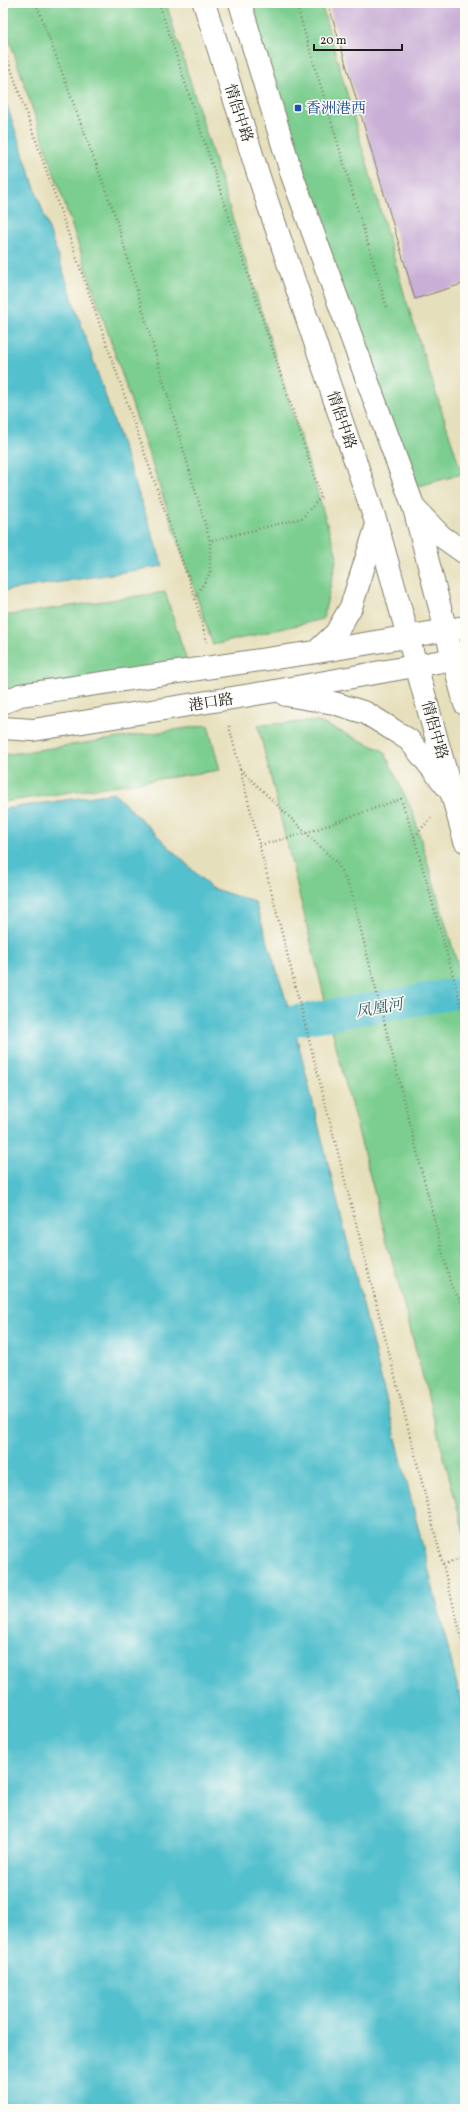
<svg xmlns="http://www.w3.org/2000/svg" width="468" height="2112" viewBox="0 0 468 2112" font-family="Vollkorn,'Noto Serif SC',serif">
  <rect width="100%" height="100%" fill="#fdfcf7"/>
  <filter id="ink" filterUnits="userSpaceOnUse"><feTurbulence type="fractalNoise" baseFrequency=".025" numOctaves="2"/><feDisplacementMap in="SourceGraphic" scale="8" xChannelSelector="R" yChannelSelector="G"/><feConvolveMatrix kernelMatrix="1 2 1 2 8 2 1 2 1" color-interpolation-filters="sRGB"/></filter>
  <filter id="wash" filterUnits="userSpaceOnUse"><feTurbulence type="fractalNoise" baseFrequency=".012" numOctaves="4" result="noise"/><feDisplacementMap in="SourceGraphic" scale="16" xChannelSelector="R" yChannelSelector="G"/><feGaussianBlur stdDeviation="0.9" result="paint"/><feColorMatrix in="noise" values="0 0 0 0 0 0 0 0 0 0 0 0 0 0 0 0 0 1.4 0 .05"/><feComposite in="paint" operator="in"/></filter>
  <g filter="url(#wash)">
    <rect width="100%" height="100%" fill="#e6dfbb"/>
    <path fill="#7cce90" stroke="#4c7556" d="M3,3H166L337,556L323,619L213,645L3,21Z
      M244,3H321L406,300L462,474L412,488Z
      M165,592L188,665L3,692V616Z
      M317,721L384,751L413,813L465,990V1537L341,1066L258,725Z
      M208,725L220,770L3,802V755Z"/>
    <path fill="#53c0cd" stroke="#386e74" d="M3,94L163,566L3,591Z
      M114,793L211,888L255,902L293,1022L465,1717V2109H3V809Z"/>
    <g fill="none" stroke-linecap="round" stroke-linejoin="round">
      <path stroke="#53c0cd" stroke-width="31" d="M293,1021L465,992"/>
    </g>
    <g id="blocks">
      <path fill="#c9afd5" d="M328,3H465V283L415,299Z"/>
    </g>
  </g>
  <g filter="url(#ink)">
    <use href="#blocks" fill-opacity="0" stroke="#817e6c" stroke-width="1"/>
    <g fill="none" stroke-linecap="round" stroke-linejoin="round">
      <g stroke="#817e6c" stroke-width="24">
        <path id="secondary" d="M414,508L441,536L465,553
          M316,652L336,633L351,607L377,525
          M286,695L334,703L366,713L387,726L409,740L452,793
          M3,703L20,695L316,652L465,627
          M3,728L33,730L269,692L465,657"/>
      </g>
      <g stroke="#817e6c" stroke-width="24">
        <path id="highway" d="M204,3L260,180L377,525L465,841
          M240,3L292,175L414,508L465,704"/>
      </g>
      <path stroke="#817e6c" stroke-width="2.5" stroke-dasharray="1 3" stroke-linecap="butt" d="M36,3L115,215L210,541V573L195,598L207,642
        M159,3L321,497L302,518L210,541
        M296,3L387,308
        M3,46L195,598
        M229,726L240,769L337,863L351,891L451,1286L465,1307
        M240,769L465,1651
        M431,818L414,837L465,1018
        M260,845L306,833L401,799L414,837
        M443,1564L465,1558"/>
      <use href="#secondary" stroke="#fff" stroke-width="22"/>
      <use href="#highway" stroke="#fff" stroke-width="22"/>
    </g>
  </g>
  <rect fill="#1a4fb4" stroke="#fdfcf7" stroke-width="1.5" x="294" y="104" width="8" height="8" rx="2"/>
  <g text-anchor="middle" stroke-width="3" stroke-linejoin="round" paint-order="stroke">
    <g font-size="15" fill="#164399" stroke="#fdfcf7" text-anchor="start">
      <text x="306" y="113">香洲港西</text>
    </g>
    <g font-size="15" fill="#1c1c1c" stroke="#fdfcf7">
      <text transform="translate(239 113) rotate(72)" y="5">情侶中路</text>
      <text transform="translate(342 420) rotate(71)" y="5">情侶中路</text>
      <text transform="translate(211 702) rotate(-9)" y="5">港口路</text>
      <text transform="translate(435 730) rotate(74)" y="5">情侶中路</text>
    </g>
    <g font-size="16" font-style="italic" fill="#325e63" stroke="#fdfcf7">
      <text transform="translate(379 1007) rotate(-10)" y="6">凤凰河</text>
    </g>
  </g>
  <rect width="468" height="2112" fill="none" stroke="#fdfcf7" stroke-width="16"/>
  <path d="M314 44v6h88v-6" fill="none" stroke="#1c1c1c" stroke-width="2"/>
  <text x="320" y="44" font-size="12" fill="#1c1c1c" stroke="#fdfcf7" stroke-width="3" paint-order="stroke">20 m</text>
</svg>
